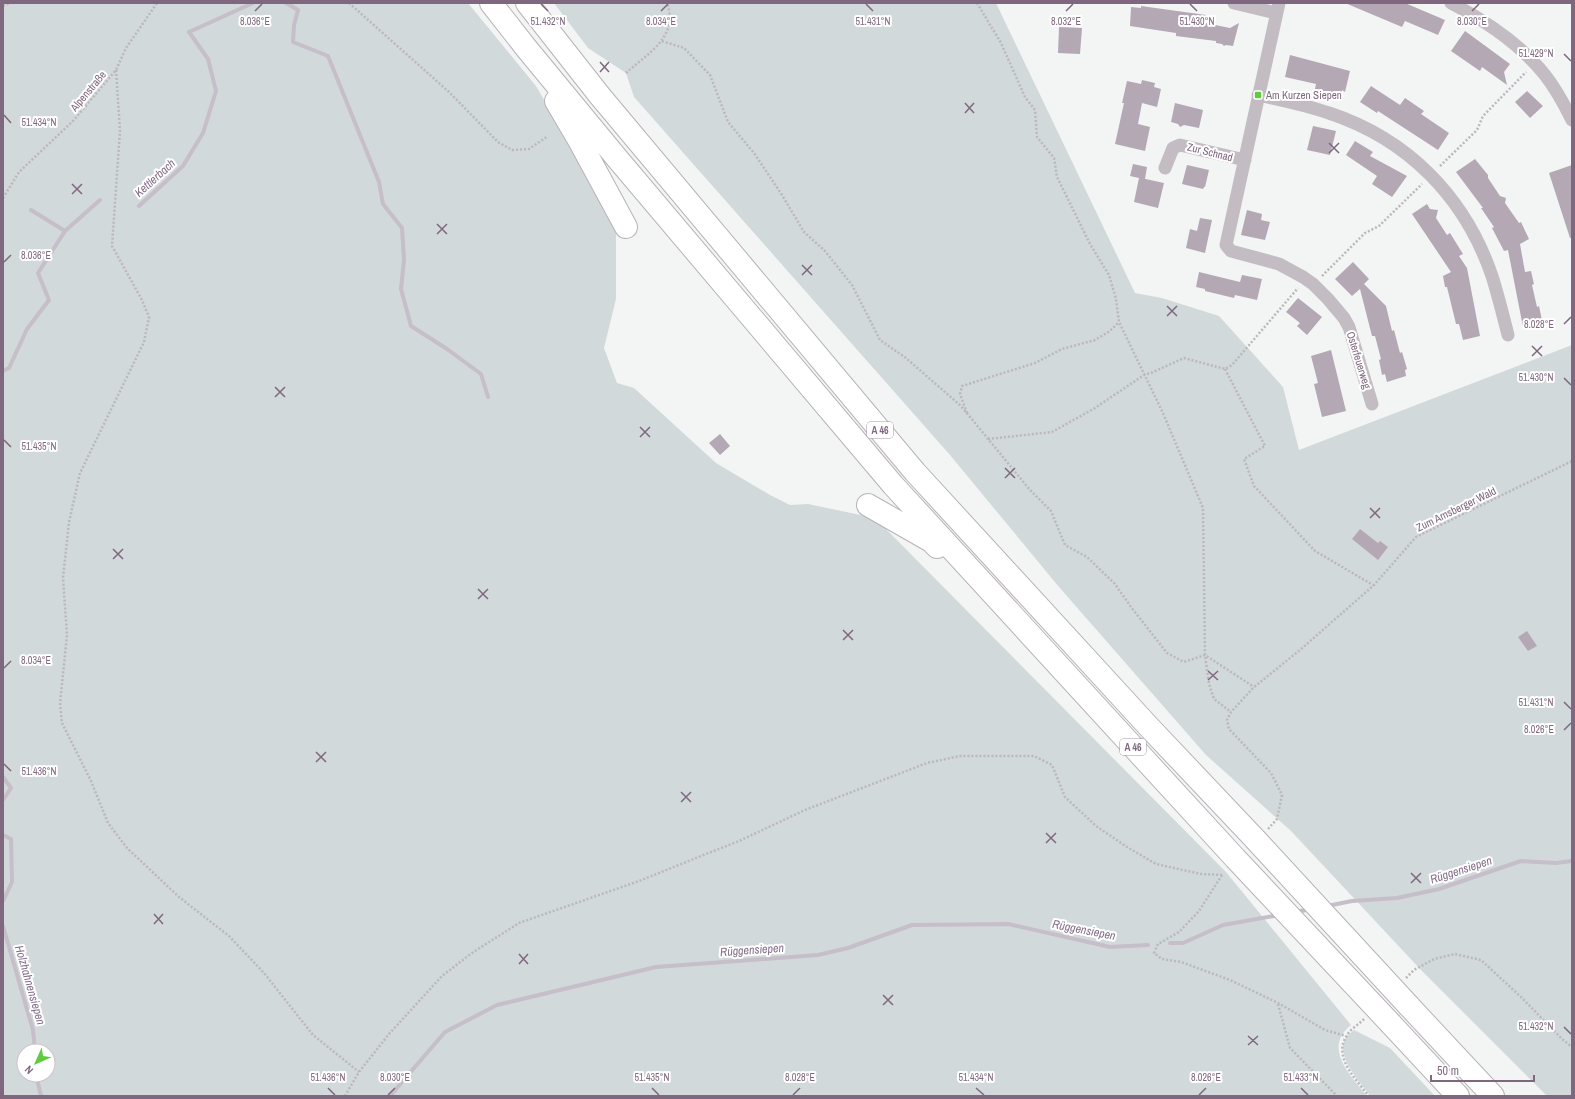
<svg xmlns="http://www.w3.org/2000/svg" width="1575" height="1099" viewBox="0 0 1575 1099" font-family="'Archivo Narrow',sans-serif">
  <rect width="100%" height="100%" fill="#f3f5f4"/>
  <path fill="#d2d9da" fill-rule="evenodd" d="M3,3H468L536,86L598,192L616,229V299L604,348L617,383L634,388L716,463L770,495L790,505L808,504L875,518L1226,872L1351,1025C1322,1048 1351,1076 1367,1096H3ZM24,1051H48V1075H24Z
    M554,3H996L1135,293L1162,298L1219,316L1283,387L1299,450L1572,345V1096H1547L1421,970L1291,831L1206,755L1059,587L950,455L634,97L626,73L588,48Z
    M1354,1030L1390,1048L1435,1096H1371C1360,1083 1333,1054 1347,1036C1349,1034 1352,1032 1354,1030Z"/>
  <g fill="none" stroke-linecap="round" stroke-linejoin="round">
    <path stroke="#c6bec8" stroke-width="4" d="M286,3L298,10L294,25L293,42L328,56L379,182L383,204L402,228L404,260L401,289L411,326L447,349L481,374L488,397
      M139,206L183,166L203,133L216,91L208,59L189,32L253,3
      M31,210L65,231
      M3,371L9,368L27,329L49,300L38,273L65,231L100,200
      M3,777L11,788L3,800
      M3,835L11,839L12,882L3,901
      M1327,906L1352,901L1397,898L1439,889L1521,861L1556,863L1572,861
      M1296,912L1311,909
      M3,926L33,1030L35,1051
      M1170,943H1183L1223,925L1279,915
      M36,1075L41,1096
      M390,1096L445,1032L497,1005L656,967L818,955L848,948L912,925L1008,924L1110,947L1148,945"/>
  </g>
  <path fill="#b3a8b4" d="M1345,3H1405L1445,20L1438,35L1405,21L1402,27Z
    M1141,6L1206,15L1205,23L1230,28L1239,23L1233,46L1226,45L1224,46L1222,44L1216,43V41L1176,36V33L1130,26L1131,7L1141,8Z
    M1059,27L1082,28L1080,54L1058,53Z
    M1465,31L1510,64L1504,72L1507,85L1482,67L1480,71L1451,51Z
    M1290,55L1350,71L1345,92L1342,90L1341,95L1315,89L1316,84L1285,77Z
    M1142,80L1155,83L1154,87L1161,89L1157,107L1142,103L1138,124L1150,127L1145,151L1115,144L1124,103H1122L1127,81L1141,84Z
    M1371,86L1400,105L1405,98L1424,111L1421,114L1449,133L1438,150L1378,111L1377,113L1360,102Z
    M1527,91L1543,106L1530,118L1515,102Z
    M1175,103L1203,110L1199,128L1184,125L1180,127L1178,124L1171,122Z
    M1313,126L1336,131L1330,155L1307,150Z
    M1355,141L1373,152L1370,156L1407,176L1392,197L1372,184L1377,176L1346,155Z
    M1475,159L1488,175V178L1500,196L1506,198L1505,203L1519,223L1521,222L1529,239L1520,244L1525,272L1531,271L1534,284L1532,285L1537,307L1539,306L1543,325L1532,328L1531,325L1523,327L1508,250L1504,251L1492,228L1494,227L1481,208H1483L1456,172Z
    M1133,164L1147,167L1145,179L1141,178L1164,183L1158,208L1134,202L1139,178L1130,176Z
    M1187,165L1209,170L1205,187H1204L1203,189L1182,184Z
    M1572,165V238H1570L1549,173Z
    M1427,204L1430,209L1438,210L1436,218L1447,235L1450,233L1463,254L1459,256L1467,268L1480,336L1463,340L1459,324H1456L1447,287H1445L1443,276L1451,272L1412,214Z
    M1247,210L1262,214L1261,220L1270,222L1265,240L1241,235Z
    M1200,218L1212,220L1205,253L1186,248L1190,229L1197,231Z
    M1353,262L1369,279L1364,284L1386,306L1392,331L1394,330L1400,353L1402,352L1407,369L1405,370L1406,376L1387,382L1385,374L1382,375L1379,360L1381,359L1375,336H1372L1360,289L1352,296L1335,279Z
    M1199,272L1240,282L1242,275L1262,279L1257,300L1235,295L1234,298L1205,291V289L1196,287Z
    M1298,298L1322,317L1307,335L1297,326L1300,323L1286,312Z
    M1331,350L1346,411L1322,417L1314,384L1318,383L1311,356Z
    M720,434L730,446L720,455L709,443Z
    M1360,529L1378,543L1380,541L1388,547L1378,560L1352,539Z
    M1527,631L1537,646L1528,651L1518,637Z"/>
  <g fill="none" stroke-linecap="round" stroke-linejoin="round">
    <g stroke="#b8b2b8" stroke-width="24">
      <path id="highway" d="M491,3L527,49L616,157L893,485L1235,858
        M527,3L600,96L915,472L1149,727L1255,839
        M556,101L580,142L626,227
        M868,505L931,541L937,547
        M1409,1006L1493,1096
        M1391,1024L1458,1096"/>
    </g>
    <path stroke="#bcb7bc" stroke-width="2.5" stroke-dasharray="2 2" stroke-linecap="butt" d="M349,3L449,92L498,142L512,150L529,149L548,136
      M977,3L1001,43L1025,97L1035,110L1037,137L1054,158L1057,177L1090,244L1109,275L1116,299L1119,322L1163,413L1203,508L1205,655L1209,684L1214,699L1231,712
      M3,6L10,3
      M662,41L684,48L710,75L728,122L754,153L782,195L804,232L825,251L852,285L880,340L906,358L961,406L1030,490L1051,511L1065,545L1087,557L1115,584L1131,607L1167,653L1184,662L1205,655L1254,687
      M116,70L120,131L112,246L142,300L149,317L144,342L80,473L69,522L63,578L67,635L60,703L62,723L91,781L108,823L127,848L179,897L229,936L264,973L313,1035L359,1072
      M626,73C648,53 679,37 667,3
      M1440,166L1477,130L1483,116L1526,72
      M3,198L19,172L73,121L116,70L126,48L157,3
      M1322,276L1365,233L1379,226L1422,184
      M1225,369L1265,446L1244,459L1254,486L1315,551L1373,585
      M967,413L960,394L962,386L1035,363L1062,349L1095,340L1110,331L1119,322
      M988,439L1052,432L1095,408L1144,375L1151,373L1184,358L1225,369L1232,365L1298,288
      M1268,829L1277,819L1282,795L1271,773L1229,729L1227,720L1231,712L1254,687L1300,650L1374,585L1416,537L1572,461
      M1222,875L1199,911L1179,932L1158,944L1154,953L1162,959L1181,962L1230,980L1278,1003L1325,1030L1346,1036
      M1406,978L1414,970L1434,959L1455,954L1481,960L1521,997L1562,1039L1572,1047
      M1278,1004L1290,1048L1337,1096
      M1364,1019C1358,1025 1349,1030 1346,1037C1333,1057 1357,1081 1369,1096
      M345,1096L359,1072L389,1034L442,976L472,953L519,923L639,881L691,860L739,841L805,810L927,763L960,756H1034L1052,765L1065,797L1096,826L1127,847L1156,864L1201,874L1222,875"/>
    <path stroke="#c3bdc3" stroke-width="13" d="M1234,3L1276,13
      M1279,3L1226,245L1231,251L1279,264L1303,277L1313,284L1328,299L1344,318L1349,327L1372,404
      M1451,3C1484,20 1521,45 1545,75C1556,89 1564,104 1572,120
      M1258,95C1282,100 1306,105 1329,113C1408,139 1465,197 1492,276C1498,295 1503,315 1508,335
      M1165,168L1173,148L1180,145L1245,160"/>
    <use href="#highway" stroke="#fff" stroke-width="22"/>
    <g stroke="#b8b2b8" stroke-width="24" stroke-linecap="butt">
      <path id="highway-bridge" d="M1255,839L1409,1006
        M1235,858L1391,1024"/>
    </g>
    <use href="#highway-bridge" stroke="#fff" stroke-width="22"/>
  </g>
  <path fill="none" stroke="#7f687f" stroke-width="1.5" d="M541,4L548,11M866,4L873,11M1190,4L1197,11M255,11L262,4M661,11L668,4M1066,11L1073,4M1472,11L1479,4M1564,54L1571,61M600,62L609,72M600,72L609,62M965,103L974,113M965,113L974,103M4,115L11,123M1329,143L1339,153M1329,153L1339,143M72,184L82,194M72,194L82,184M437,224L447,234M437,234L447,224M4,262L11,255M802,265L812,275M802,275L812,265M1167,306L1177,316M1167,316L1177,306M1564,324L1571,317M1532,346L1542,356M1532,356L1542,346M1564,378L1571,385M275,387L285,397M275,397L285,387M640,427L650,437M640,437L650,427M4,440L11,447M1005,468L1015,478M1005,478L1015,468M1370,508L1380,518M1370,518L1380,508M113,549L123,559M113,559L123,549M478,589L488,599M478,599L488,589M843,630L853,640M843,640L853,630M4,668L11,661M1208,671L1218,680M1208,680L1218,671M1564,702L1571,709M1564,730L1571,723M316,752L326,762M316,762L326,752M4,764L11,771M681,792L691,802M681,802L691,792M1046,833L1056,843M1046,843L1056,833M1411,873L1421,883M1411,883L1421,873M154,914L163,924M154,924L163,914M519,954L528,964M519,964L528,954M883,995L893,1005M883,1005L893,995M1564,1027L1571,1034M1248,1036L1258,1045M1248,1045L1258,1036M328,1088L335,1095M652,1088L659,1095M976,1088L984,1095M1301,1088L1308,1095M388,1095L395,1088M793,1095L800,1088M1199,1095L1206,1088"/>
  <rect fill="#5fcb3d" stroke="#fff" stroke-width="1.5" x="1254" y="91" width="8" height="8" rx="2"/>
  <g text-anchor="middle" stroke-width="4" stroke-linejoin="round" paint-order="stroke">
    <g fill="#fff" stroke="#a595a5" stroke-width="1">
      <rect x="867" y="422" width="26" height="16" rx="3"/>
      <rect x="1120" y="739" width="26" height="16" rx="3"/>
    </g>
    <g font-size="10" font-weight="bold" fill="#7f687f">
      <text x="880" y="434">A 46</text>
      <text x="1133" y="751">A 46</text>
    </g>
    <g font-size="11" fill="#7f687f" stroke="#fff">
      <text transform="translate(88 91) rotate(-50)" y="4">Alpenstraße</text>
      <text transform="translate(1210 152) rotate(14)" y="4">Zur Schnad</text>
      <text transform="translate(1359 360) rotate(73)" y="4">Osterfeuerweg</text>
      <text transform="translate(1456 509) rotate(-26)" y="4">Zum Arnsberger Wald</text>
    </g>
    <g font-size="11" fill="#7f687f" stroke="#fff" text-anchor="start">
      <text x="1266" y="99">Am Kurzen Siepen</text>
    </g>
    <g font-size="12" font-style="italic" fill="#846f8a" stroke="#fff">
      <text transform="translate(155 178) rotate(-42)" y="4">Kettlerbach</text>
      <text transform="translate(1461 870) rotate(-18)" y="4">Rüggensiepen</text>
      <text transform="translate(1084 930) rotate(11)" y="4">Rüggensiepen</text>
      <text transform="translate(752 950) rotate(-4)" y="4">Rüggensiepen</text>
      <text transform="translate(30 985) rotate(74)" y="4">Holzhahnensiepen</text>
    </g>
  </g>
  <g font-size="10" text-anchor="middle" fill="#7f687f" stroke="#fff" stroke-width="4" stroke-linejoin="round" paint-order="stroke">
    <text x="255" y="25">8.036°E</text>
    <text x="548" y="25">51.432°N</text>
    <text x="661" y="25">8.034°E</text>
    <text x="873" y="25">51.431°N</text>
    <text x="1066" y="25">8.032°E</text>
    <text x="1197" y="25">51.430°N</text>
    <text x="1472" y="25">8.030°E</text>
    <text x="1536" y="57">51.429°N</text>
    <text x="39" y="126">51.434°N</text>
    <text x="36" y="259">8.036°E</text>
    <text x="1539" y="328">8.028°E</text>
    <text x="1536" y="381">51.430°N</text>
    <text x="39" y="450">51.435°N</text>
    <text x="36" y="664">8.034°E</text>
    <text x="1536" y="706">51.431°N</text>
    <text x="1539" y="733">8.026°E</text>
    <text x="39" y="775">51.436°N</text>
    <text x="1536" y="1030">51.432°N</text>
    <text x="328" y="1081">51.436°N</text>
    <text x="395" y="1081">8.030°E</text>
    <text x="652" y="1081">51.435°N</text>
    <text x="800" y="1081">8.028°E</text>
    <text x="976" y="1081">51.434°N</text>
    <text x="1206" y="1081">8.026°E</text>
    <text x="1301" y="1081">51.433°N</text>
  </g>
  <rect width="1575" height="1099" fill="none" stroke="#7f687f" stroke-width="8"/>
  <g transform="translate(36 1063) rotate(225)"><circle r="19" fill="#ffffff" stroke="#ccc3cc"/>
  <path d="M0-3L7 15L0 10L-7 15Z" fill="#5fcb3d"/>
  <text y="-6" font-size="11" font-weight="bold" text-anchor="middle" fill="#7f687f">N</text>
  </g>
  <path d="M1431 1075v6h103v-6" fill="none" stroke="#7f687f" stroke-width="2"/>
  <text x="1437" y="1075" font-size="12" fill="#7f687f" stroke="#ffffff" stroke-width="3" paint-order="stroke">50 m</text>
</svg>
